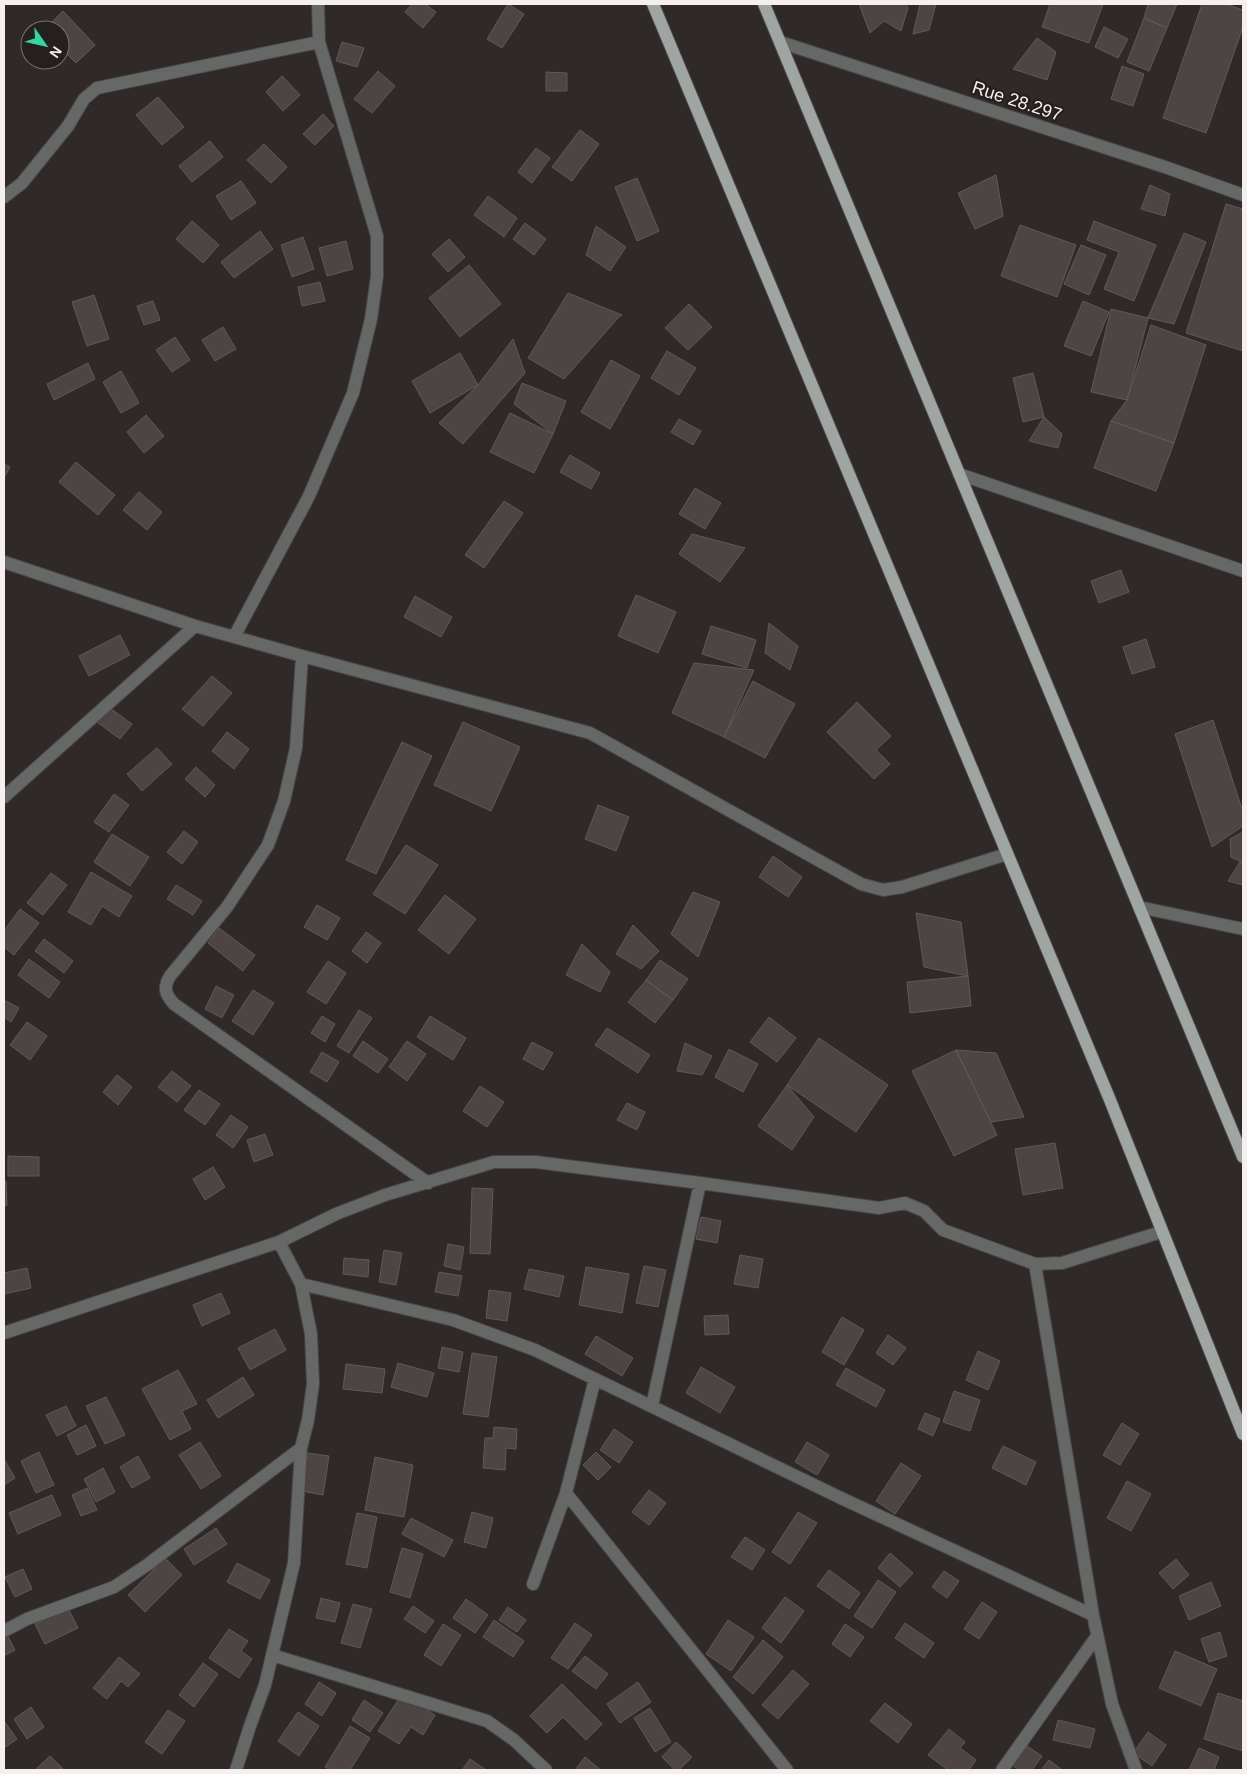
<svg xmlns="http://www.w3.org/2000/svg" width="1247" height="1774" viewBox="0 0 1247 1774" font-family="Arial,sans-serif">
  <rect width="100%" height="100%" fill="#2f2927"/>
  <path fill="#4c4543" stroke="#615958" d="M412,4H425L436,12L423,28L405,12Z
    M508,4L524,14L502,48L487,39Z
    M859,4H906L908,8L901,31L884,21L870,33Z
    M920,4H936L929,30L913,34Z
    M1050,4H1103L1089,43L1042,27Z
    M1148,4H1177L1167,28L1144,18Z
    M1202,4H1226L1243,10V27L1206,133L1163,118Z
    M63,11L95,45L76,63L60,47V30H44Z
    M1144,18L1167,28L1149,71L1127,62Z
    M1104,27L1128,39L1118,58L1095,47Z
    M1037,38L1056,52L1047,80L1013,69Z
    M342,42L364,48L357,67L336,61Z
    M1122,66L1144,74L1133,106L1111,99Z
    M378,71L395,86L372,113L354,99Z
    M546,72L567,73V91H546Z
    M282,76L300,95L283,111L266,92Z
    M158,97L184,127L162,145L136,115Z
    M323,114L334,126L315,145L303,134Z
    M580,130L599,144L572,181L552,167Z
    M210,141L223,157L192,182L179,166Z
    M264,144L287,167L271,183L247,160Z
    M536,148L550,158L532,183L518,172Z
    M996,175L1003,216L975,229L958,193Z
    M637,178L659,231L637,241L615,187Z
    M241,181L256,203L231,220L216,196Z
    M1150,185L1170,194L1165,216L1141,209Z
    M488,196L517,218L504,237L474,215Z
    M1226,204L1243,209V351L1186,333Z
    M192,221L219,245L203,263L176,239Z
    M1094,221L1156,245L1134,301L1104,289L1119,252L1087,240Z
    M525,223L546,239L534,255L513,239Z
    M1020,225L1076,245L1057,297L1001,276Z
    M596,226L626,247L610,271L586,255Z
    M260,231L273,249L234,278L221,262Z
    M1184,233L1206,242L1174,324L1148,318Z
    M303,237L314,269L292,277L281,245Z
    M449,239L465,257L448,272L432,254Z
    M346,241L353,269L327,276L319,248Z
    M1081,245L1106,255L1089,295L1064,284Z
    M469,265L501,304L460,337L429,298Z
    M320,282L325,301L302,306L298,287Z
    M568,293L622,315L618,318L564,379L528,358Z
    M94,295L109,339L87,346L72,302Z
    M153,301L160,320L144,325L137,306Z
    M1083,301L1109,312L1091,356L1064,346Z
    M689,304L712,327L688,350L665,328Z
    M1111,309L1148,318L1127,400L1091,392Z
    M1151,325L1206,345L1174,443L1111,421L1127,400Z
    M223,327L236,349L215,361L202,340Z
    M175,337L190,360L172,372L156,350Z
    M513,339L525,373L463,444L439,423L478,385Z
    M667,351L696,368L679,395L651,378Z
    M460,353L478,385L430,413L412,381Z
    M611,360L640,376L610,429L581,412Z
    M88,363L95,379L54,400L47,384Z
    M121,371L139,403L121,413L103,382Z
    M1033,373L1044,417L1023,422L1013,378Z
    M522,383L566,401L553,434L514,404Z
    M510,413L553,434L534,473L490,452Z
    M146,415L164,436L144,453L127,432Z
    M1044,417L1062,434L1058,448L1029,441Z
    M679,419L701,431L693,445L671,432Z
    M1111,421L1174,443L1156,491L1094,468Z
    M570,455L600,473L591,489L560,472Z
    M76,462L115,495L98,515L59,482Z
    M4,464L10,467L4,478Z
    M695,488L721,503L705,529L679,514Z
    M139,492L162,512L147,530L123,510Z
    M504,501L523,513L484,568L465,555Z
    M692,534L745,548L720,582L679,554Z
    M1121,570L1129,592L1099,603L1091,581Z
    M636,595L676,612L658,653L618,636Z
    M415,596L452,617L441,637L404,617Z
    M769,623L798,646L790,670L765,653Z
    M711,626L756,640L747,668L702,654Z
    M120,635L130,655L89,676L79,656Z
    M1146,639L1155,667L1132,674L1123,647Z
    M694,663L754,670L724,737L672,713Z
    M212,676L232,693L203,726L182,709Z
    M753,681L795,704L765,758L724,737Z
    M857,702L891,736L876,750L890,764L874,779L827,732Z
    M107,706L132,724L120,739L97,722Z
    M1213,720L1243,812V826L1212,847L1175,734Z
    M463,722L520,747L491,811L434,785Z
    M227,732L249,749L234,769L212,751Z
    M402,742L432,756L376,874L346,860Z
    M157,748L172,764L142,791L127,774Z
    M196,767L215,785L205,797L185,779Z
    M114,794L129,805L109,832L94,822Z
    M598,805L629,817L616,851L585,839Z
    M184,831L198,842L182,864L167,852Z
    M1243,832V863L1231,857L1230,839Z
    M112,834L149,857L130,886L94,862Z
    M406,845L438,865L405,914L373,894Z
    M773,856L802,877L788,897L759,877Z
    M1240,862L1243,864V885L1228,881Z
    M91,872L132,896L119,917L102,906L91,925L68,912Z
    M51,873L67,885L43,915L27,903Z
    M176,885L202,901L193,915L167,899Z
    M693,892L720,902L698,957L671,934Z
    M445,895L476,919L449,954L418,930Z
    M317,905L340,918L327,940L304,927Z
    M20,909L39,923L14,955L4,947V931Z
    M916,913L961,922L968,976L924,967Z
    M633,925L659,951L641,969L616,954Z
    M219,928L255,955L243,971L208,943Z
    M366,932L381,943L367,963L352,951Z
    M44,939L73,961L64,973L35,951Z
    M582,944L610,972L600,992L566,975Z
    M29,959L60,982L49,998L18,975Z
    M660,960L688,979L673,1000L646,980Z
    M328,961L346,973L326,1004L307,992Z
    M968,976L971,1006L910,1013L907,982Z
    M646,980L673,1000L655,1023L628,1002Z
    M216,986L234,995L222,1018L205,1009Z
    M253,990L274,1003L253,1035L232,1021Z
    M4,1000L19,1008L11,1022L4,1017Z
    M359,1010L372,1018L349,1053L337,1046Z
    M322,1016L335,1024L325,1042L311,1033Z
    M430,1016L466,1038L453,1060L417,1037Z
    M769,1017L796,1038L777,1062L750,1042Z
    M27,1022L47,1036L30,1060L10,1045Z
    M607,1028L650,1055L638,1073L595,1045Z
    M819,1038L888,1085L856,1132L787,1085Z
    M363,1041L388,1059L378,1073L353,1056Z
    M407,1041L426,1054L407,1081L389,1067Z
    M532,1042L553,1053L543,1070L523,1059Z
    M685,1043L712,1056L702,1075L677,1071Z
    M729,1049L758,1064L743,1092L715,1077Z
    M956,1050L997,1135L954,1156L912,1071Z
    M956,1050L996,1053L1024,1117L991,1122Z
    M322,1052L339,1062L327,1082L310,1072Z
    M172,1071L191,1086L177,1102L158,1087Z
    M117,1075L132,1087L118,1105L103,1092Z
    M787,1085L814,1117L792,1150L758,1126Z
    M480,1086L504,1102L487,1127L463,1111Z
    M199,1090L220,1104L205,1125L184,1110Z
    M627,1103L645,1112L637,1130L617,1120Z
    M231,1115L248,1127L233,1148L216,1135Z
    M265,1134L273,1155L254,1162L247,1140Z
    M1055,1143L1063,1188L1023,1195L1015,1149Z
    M8,1156L39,1157V1176H8Z
    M213,1167L225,1187L205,1200L193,1179Z
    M4,1181H6L7,1205L4,1206Z
    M472,1188L493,1189L490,1254L470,1253Z
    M701,1217L721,1221L717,1243L696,1239Z
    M448,1244L464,1247L460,1270L444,1266Z
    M384,1250L402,1253L396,1285L379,1282Z
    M740,1255L763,1259L758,1288L734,1284Z
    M344,1258L369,1260L368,1277L343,1274Z
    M644,1266L666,1270L658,1307L636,1303Z
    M586,1267L629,1274L622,1313L579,1305Z
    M27,1268L31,1288L4,1294V1273Z
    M529,1269L564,1276L559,1297L524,1289Z
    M439,1272L462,1276L458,1296L435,1292Z
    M489,1290L511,1293L507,1321L486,1318Z
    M221,1293L230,1313L202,1326L193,1305Z
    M728,1315L729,1334L705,1335L704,1316Z
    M842,1317L864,1330L844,1365L822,1352Z
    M275,1329L286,1350L250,1370L238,1348Z
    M888,1335L906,1348L893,1365L876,1353Z
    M596,1336L633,1358L622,1376L585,1354Z
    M442,1347L463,1352L459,1372L438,1368Z
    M978,1351L1000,1361L988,1390L966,1380Z
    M472,1353L497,1357L488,1417L463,1414Z
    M398,1363L434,1373L427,1397L391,1387Z
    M346,1364L385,1369L382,1393L343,1389Z
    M701,1367L735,1387L720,1413L686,1393Z
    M846,1368L885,1390L876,1407L836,1385Z
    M178,1370L197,1404L182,1411L191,1429L170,1440L142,1389Z
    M243,1377L254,1395L218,1418L207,1400Z
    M954,1391L980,1400L970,1431L943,1422Z
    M106,1397L125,1435L105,1444L86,1406Z
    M66,1406L76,1426L57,1436L46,1415Z
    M925,1413L940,1419L933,1436L918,1429Z
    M1122,1423L1139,1434L1120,1465L1103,1455Z
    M86,1425L96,1446L77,1455L67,1435Z
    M494,1427L517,1429L516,1449L506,1448L505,1470L483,1468L485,1438H493Z
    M614,1429L633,1442L619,1463L600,1450Z
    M200,1442L221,1476L201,1489L179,1455Z
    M807,1442L829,1455L817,1475L795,1462Z
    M1003,1446L1036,1462L1026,1485L992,1468Z
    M39,1452L54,1485L36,1493L21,1461Z
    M596,1452L611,1467L598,1480L583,1465Z
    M308,1453L329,1456L323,1495L302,1491Z
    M138,1456L150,1478L132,1488L120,1467Z
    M375,1457L413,1465L404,1517L365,1510Z
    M4,1459L15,1478L4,1485Z
    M901,1463L921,1476L895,1514L876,1501Z
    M103,1468L115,1492L96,1502L84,1479Z
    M1127,1481L1151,1494L1131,1531L1107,1518Z
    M87,1488L97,1510L81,1516L72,1495Z
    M649,1490L666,1503L649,1525L632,1512Z
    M52,1495L61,1515L18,1534L9,1513Z
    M472,1512L493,1518L486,1548L464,1542Z
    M798,1512L817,1523L790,1564L772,1552Z
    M357,1513L377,1517L367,1568L346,1564Z
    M411,1518L453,1540L444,1557L402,1534Z
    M216,1528L227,1544L194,1565L184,1549Z
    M745,1537L765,1550L752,1570L731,1557Z
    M402,1548L423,1554L410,1598L390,1592Z
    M890,1553L913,1573L900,1587L878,1568Z
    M165,1558L182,1575L145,1612L128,1595Z
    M1176,1559L1189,1575L1173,1589L1159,1573Z
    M237,1563L270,1580L260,1599L227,1582Z
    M23,1569L32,1589L15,1597L5,1577Z
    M829,1570L860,1593L849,1609L817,1586Z
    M944,1571L959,1581L947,1598L932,1587Z
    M878,1580L896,1592L872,1628L854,1616Z
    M1211,1582L1221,1606L1189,1620L1179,1596Z
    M785,1597L804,1611L781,1643L762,1628Z
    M321,1598L340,1603L335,1622L316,1618Z
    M466,1599L488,1615L475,1633L453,1618Z
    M982,1602L997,1612L979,1639L964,1629Z
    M353,1604L372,1609L360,1648L341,1643Z
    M413,1606L434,1621L425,1633L404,1619Z
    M508,1607L526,1620L517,1632L499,1620Z
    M68,1608L78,1628L45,1644L35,1624Z
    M494,1620L524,1641L513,1657L483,1637Z
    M728,1620L754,1637L731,1671L706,1654Z
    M575,1623L592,1635L568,1669L551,1658Z
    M905,1623L934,1643L924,1658L895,1638Z
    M443,1624L461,1635L441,1666L424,1655Z
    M845,1624L864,1637L850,1657L832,1644Z
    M229,1629L248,1641L241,1651L252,1659L239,1678L209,1658Z
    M5,1631L15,1650L4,1656V1632Z
    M1220,1632L1227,1656L1209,1662L1201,1639Z
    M763,1640L783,1657L753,1694L733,1677Z
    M1175,1651L1217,1669L1201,1706L1159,1688Z
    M585,1656L608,1674L596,1689L572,1671Z
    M119,1657L140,1674L128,1687L121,1681L107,1699L93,1688Z
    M203,1663L218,1674L194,1707L179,1695Z
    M793,1670L809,1684L778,1719L762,1705Z
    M319,1682L336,1693L322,1716L305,1704Z
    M638,1682L651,1702L620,1723L607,1704Z
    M562,1684L602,1724L586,1740L563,1717L547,1733L530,1716Z
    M1218,1693L1243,1701V1751L1204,1739Z
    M402,1694L435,1715L423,1735L411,1727L399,1744L378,1731Z
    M364,1700L383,1713L370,1732L352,1720Z
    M885,1703L912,1724L898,1743L870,1721Z
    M31,1707L44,1727L27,1739L14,1719Z
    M650,1708L671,1742L655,1752L634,1718Z
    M168,1710L185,1721L162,1754L145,1742Z
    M298,1712L319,1726L299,1756L278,1741Z
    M1058,1720L1095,1729L1090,1748L1053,1740Z
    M4,1721L17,1739L4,1748Z
    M350,1726L370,1738L350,1770H331L325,1767Z
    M949,1729L965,1742L960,1748L976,1760L969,1770H948L928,1755Z
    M1148,1732L1166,1745L1152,1766L1133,1753Z
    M676,1742L692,1757L679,1770H675L662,1757Z
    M1027,1746L1042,1756L1032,1770H1019L1012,1765Z
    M1199,1748L1219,1757L1214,1770H1189Z
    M50,1756L63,1769L35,1770Z
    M585,1757L601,1770H575Z
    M470,1759L486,1770H462Z
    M1049,1760L1062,1770H1041Z"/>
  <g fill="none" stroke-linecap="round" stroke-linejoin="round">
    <g stroke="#4b4543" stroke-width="14">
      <path id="minor" d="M780,42L1165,167L1243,195
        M4,197L22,183L68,126L84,99L97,88L319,42L318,4
        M959,474L1243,571
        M4,562L195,626L302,656L590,733L861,884L883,890L902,887L1007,854
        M234,637L309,496L353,393L371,319L377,276V236L319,42
        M302,656L296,748L284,801L268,845L227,907L170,976C163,988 165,994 174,1004L428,1183
        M4,797L195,626
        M1139,907L1243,929
        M1035,1264L1093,1615L1112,1704L1136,1770
        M301,1284L453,1320L535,1350L843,1499L1093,1615
        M4,1333L279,1242L336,1214L385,1195L494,1162H536L700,1183L879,1208L905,1203L924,1211L943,1230L1035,1264L1062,1263L1161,1232
        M652,1406L700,1183
        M566,1493L787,1770
        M533,1584L566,1493L595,1379
        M4,1631L27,1619L114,1587L147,1565L301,1448
        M272,1655L487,1721L514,1740L546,1770
        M236,1770L250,1726L265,1685L294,1563L301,1448L308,1420L313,1384L311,1334L301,1284L279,1242
        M1002,1770L1097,1636"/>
    </g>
    <g stroke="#4b4543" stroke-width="14">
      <path id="major" d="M653,4L1110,1100L1243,1434
        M764,4L1243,1157"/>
    </g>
    <use href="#minor" stroke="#656867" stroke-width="12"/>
    <use href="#major" stroke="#9ea5a2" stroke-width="12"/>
  </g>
  <g text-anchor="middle" stroke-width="4.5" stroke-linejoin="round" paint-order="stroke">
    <g font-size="18" fill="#f5f0ef" stroke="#251f1e">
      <text transform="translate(1017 101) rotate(18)" y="6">Rue 28.297</text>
    </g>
  </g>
  <rect width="1247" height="1774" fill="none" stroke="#f5f0ef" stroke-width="10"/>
  <g transform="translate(45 45) rotate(124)"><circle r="24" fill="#251f1e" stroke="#787372"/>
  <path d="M0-4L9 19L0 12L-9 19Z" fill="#35d4a7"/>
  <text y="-8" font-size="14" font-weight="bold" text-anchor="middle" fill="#f5f0ef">N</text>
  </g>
</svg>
